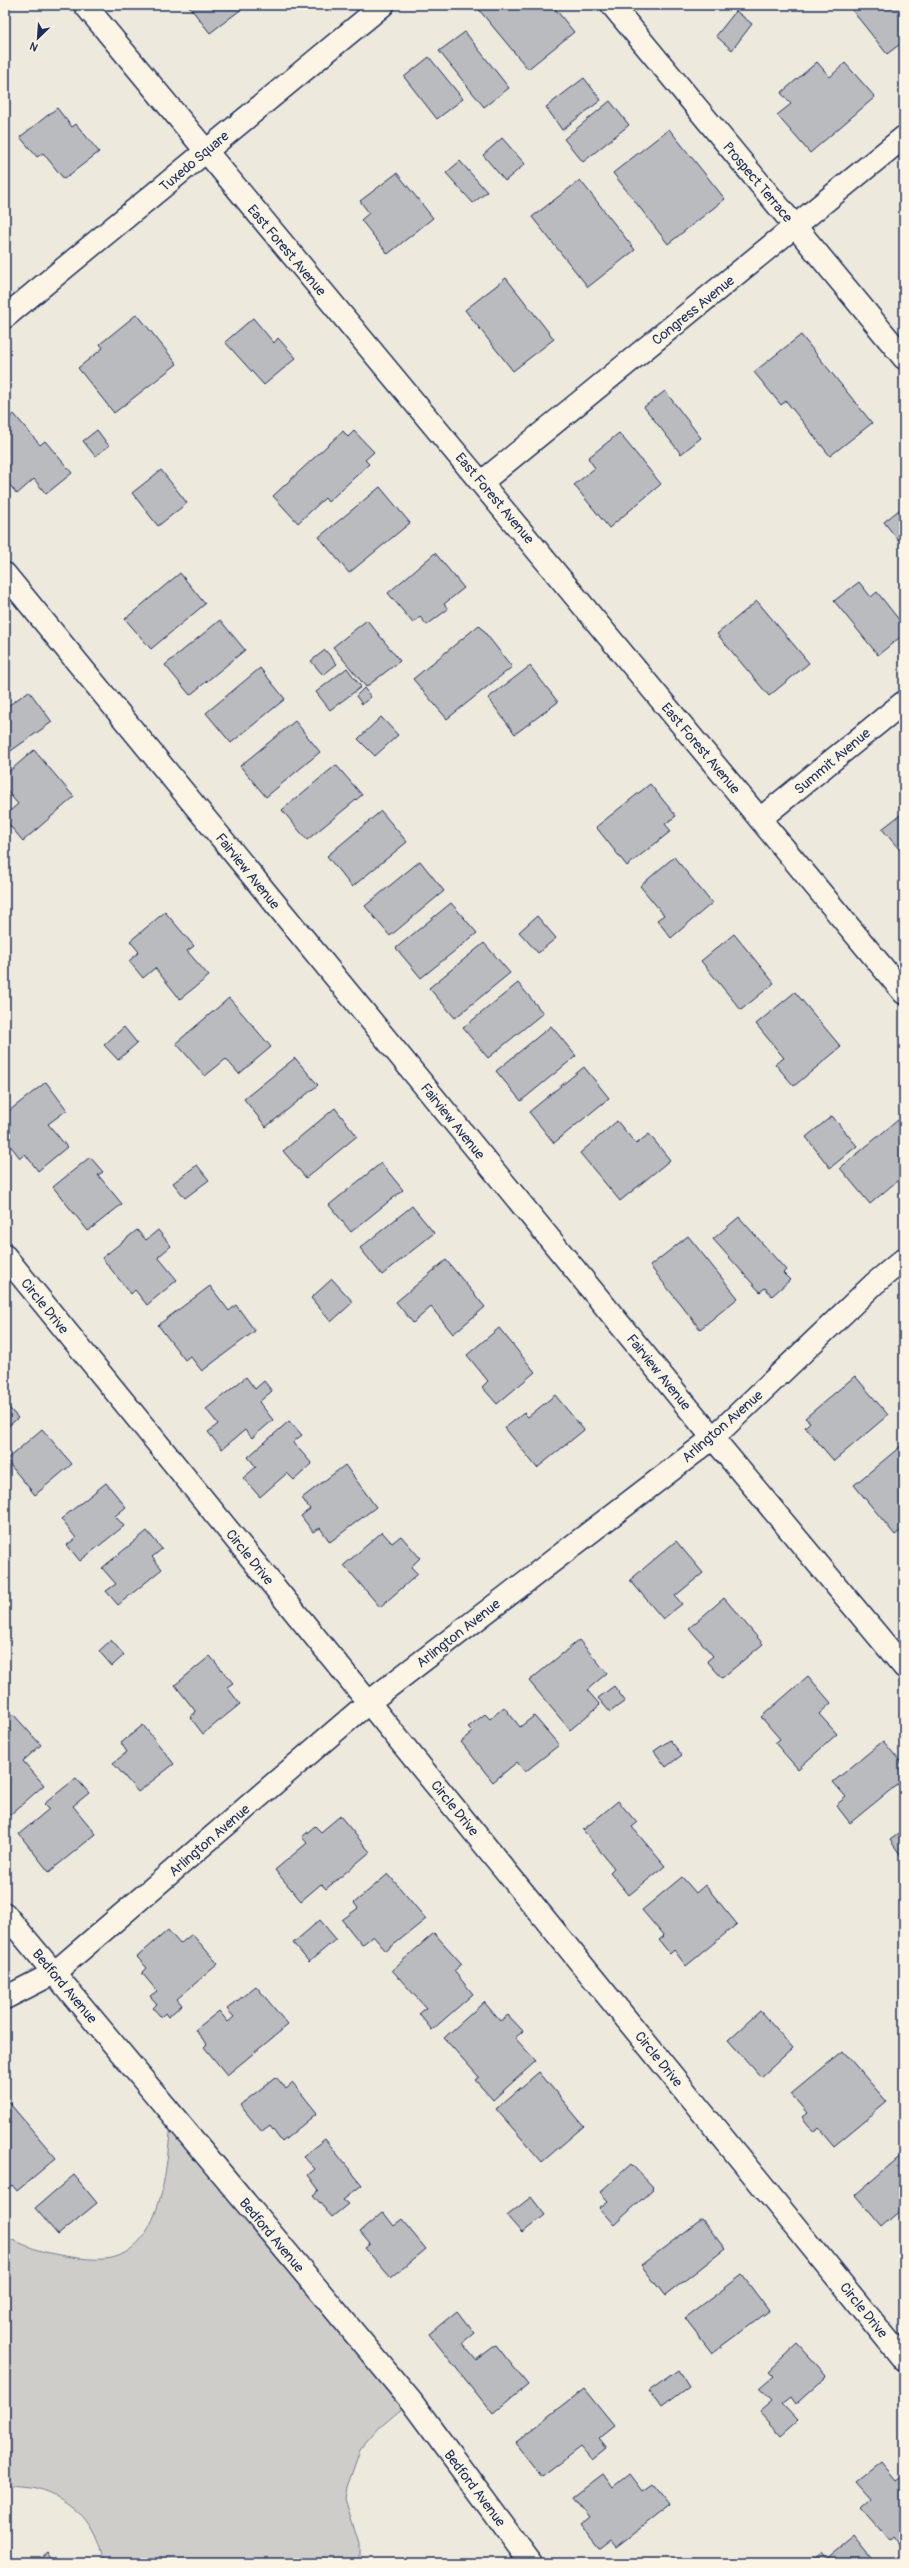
<svg xmlns="http://www.w3.org/2000/svg" width="909" height="2568" viewBox="0 0 909 2568" font-family="Pangolin,sans-serif">
  <rect width="100%" height="100%" fill="#eee9dd"/>
  <filter id="ink" filterUnits="userSpaceOnUse"><feTurbulence type="fractalNoise" baseFrequency=".025" numOctaves="2"/><feDisplacementMap in="SourceGraphic" scale="8" xChannelSelector="R" yChannelSelector="G"/><feConvolveMatrix kernelMatrix="1 2 1 2 8 2 1 2 1" color-interpolation-filters="sRGB"/></filter>
  <g filter="url(#ink)">
    <path fill="#cfcdca" stroke="#757e94" d="M172,2116L411,2401L379,2428L360,2450L347,2487L345,2499L359,2543V2563H104C99,2526 72,2497 36,2488C26,2486 15,2486 5,2484V2238C19,2241 31,2249 45,2252C62,2256 95,2262 112,2258C166,2244 166,2160 172,2116Z"/>
    <path fill="#babbbe" stroke="#1b2f5e" d="M188,5H247L210,33Z
      M475,5H552L574,32L528,69Z
      M848,5H902L904,8V41L887,54Z
      M736,11L752,24L732,50L716,36Z
      M465,32L509,88L484,107L439,51Z
      M429,57L463,99L437,119L404,77Z
      M817,62L830,77L845,63L875,97L810,153L777,115L791,104L781,93Z
      M584,78L601,100L562,130L546,107Z
      M610,101L629,125L583,162L564,139Z
      M57,108L72,127L76,124L99,152L64,179L43,153L37,157L20,137Z
      M669,129L725,199L668,244L613,173Z
      M502,138L525,164L505,181L483,155Z
      M460,161L487,192L473,203L446,173Z
      M397,173L433,218L388,254L361,220L369,213L360,201Z
      M580,180L635,250L588,287L532,217Z
      M506,278L554,339L513,371L465,310Z
      M137,314L177,364L114,413L78,368L103,348L100,344Z
      M253,318L274,343L278,338L296,358L264,385L225,342Z
      M801,335L872,423L830,456L786,401L781,405L754,372Z
      M665,391L701,438L681,454L644,407Z
      M14,414L40,445L45,441L72,473L46,494L34,479L17,494L5,479V421Z
      M97,430L109,446L95,456L83,441Z
      M343,431L348,437L354,431L374,452L365,460L369,464L328,502L325,498L298,523L273,496Z
      M619,433L661,484L609,528L574,485L595,468L588,458Z
      M161,470L187,503L158,526L132,493Z
      M380,487L410,523L349,573L319,537Z
      M904,506V535L898,540L884,522Z
      M435,553L464,588L444,604L448,609L427,625L420,617L413,623L388,593Z
      M180,573L205,604L151,649L125,619Z
      M859,582L871,597L877,592L904,626V634L878,655L834,601Z
      M757,601L809,663L769,696L717,634Z
      M220,620L245,650L190,695L165,665Z
      M367,620L400,661L366,687L333,647Z
      M479,625L512,667L447,719L413,679Z
      M325,650L337,664L323,675L311,661Z
      M530,666L558,702L515,734L488,698Z
      M260,668L285,699L231,743L206,713Z
      M347,668L361,687L330,710L316,692Z
      M364,688L371,697L362,704L356,696Z
      M29,691L52,722L5,755V708Z
      M381,717L398,735L375,756L358,739Z
      M295,721L320,752L266,797L240,766Z
      M34,750L74,797L23,841L5,820V815L18,804L5,789V775Z
      M336,765L362,795L307,840L282,810Z
      M650,784L676,816L665,824L671,831L627,866L596,827Z
      M381,811L407,842L352,887L327,856Z
      M904,812V855L882,829Z
      M674,857L712,903L671,938L657,920L664,915L640,886Z
      M420,861L444,891L390,936L365,906Z
      M451,903L477,933L421,978L396,948Z
      M165,912L194,946L187,951L209,976L180,999L155,968L143,978L129,961L139,952L130,941Z
      M537,916L556,938L538,953L519,932Z
      M734,934L774,983L741,1010L701,961Z
      M484,943L510,973L455,1018L429,988Z
      M518,983L543,1013L488,1058L463,1028Z
      M795,992L841,1047L794,1086L775,1064L784,1058L756,1024Z
      M229,998L271,1047L239,1074L226,1059L205,1076L176,1043Z
      M551,1026L576,1056L521,1101L496,1071Z
      M124,1027L137,1043L118,1060L104,1045Z
      M295,1058L318,1085L266,1127L244,1099Z
      M584,1067L609,1098L554,1143L529,1112Z
      M46,1082L67,1110L48,1124L67,1147L38,1171L25,1154L20,1158L5,1139V1114Z
      M335,1108L357,1136L306,1178L283,1151Z
      M832,1116L857,1146L830,1168L806,1137Z
      M898,1120L904,1128V1175L870,1204L840,1168Z
      M617,1121L636,1144L649,1134L670,1160L620,1201L580,1153Z
      M90,1157L103,1172L98,1175L122,1204L88,1231L53,1187Z
      M381,1163L403,1190L351,1232L329,1205Z
      M197,1165L209,1180L185,1198L173,1183Z
      M412,1206L434,1233L382,1275L360,1248Z
      M739,1217L786,1270L783,1273L790,1280L772,1296L765,1288L760,1292L713,1239Z
      M137,1230L146,1240L158,1230L171,1246L158,1257L177,1280L147,1305L135,1290L131,1294L102,1258Z
      M688,1236L738,1298L700,1329L650,1266Z
      M446,1260L485,1307L453,1334L431,1307L413,1323L396,1302Z
      M332,1279L353,1302L331,1322L311,1298Z
      M210,1286L229,1311L236,1305L255,1331L202,1371L190,1356L185,1360L158,1325Z
      M499,1328L535,1372L497,1404L482,1387L488,1381L467,1355Z
      M855,1376L888,1415L834,1461L805,1427L810,1422L805,1418Z
      M246,1377L255,1389L264,1381L272,1391L259,1402L273,1420L252,1438L245,1430L222,1449L208,1432L218,1424L206,1409Z
      M555,1395L584,1430L537,1468L505,1428L524,1413L528,1417Z
      M5,1403L18,1418L5,1429Z
      M289,1421L302,1435L293,1442L312,1464L294,1480L287,1473L260,1497L243,1478L256,1467L248,1457Z
      M42,1429L72,1464L35,1495L6,1460Z
      M901,1446L904,1450V1528L895,1535L854,1485Z
      M345,1465L376,1507L330,1542L320,1528L313,1532L301,1516L310,1509L302,1498Z
      M106,1483L126,1507L115,1516L124,1526L80,1561L67,1545L76,1538L61,1519Z
      M147,1531L162,1549L152,1557L162,1569L118,1605L106,1591L116,1584L102,1568Z
      M382,1532L392,1543L401,1536L420,1558L411,1567L418,1574L380,1607L344,1565Z
      M676,1541L703,1573L675,1596L682,1604L663,1619L630,1580Z
      M724,1598L763,1644L722,1678L707,1661L713,1656L689,1628Z
      M111,1640L124,1655L112,1666L99,1651Z
      M579,1640L607,1673L587,1690L600,1705L570,1730L529,1681Z
      M210,1656L233,1683L227,1687L240,1704L203,1734L190,1717L196,1712L175,1685Z
      M808,1676L831,1703L819,1714L837,1734L798,1769L775,1743L780,1739L761,1717Z
      M614,1686L625,1701L610,1712L598,1698Z
      M504,1707L520,1727L534,1716L559,1745L525,1772L517,1762L493,1782L461,1742L473,1732L468,1727L485,1714L490,1719Z
      M13,1714L41,1745L23,1761L44,1785L10,1815L5,1810V1721Z
      M143,1725L174,1764L138,1792L113,1763L127,1752L121,1743Z
      M670,1740L682,1755L666,1767L654,1751Z
      M883,1741L904,1766V1779L850,1823L836,1805L846,1797L833,1782Z
      M76,1778L89,1793L73,1806L96,1834L49,1872L19,1834L49,1809L44,1804Z
      M618,1801L637,1823L632,1827L665,1866L629,1895L610,1872L614,1868L583,1830Z
      M340,1816L370,1852L326,1889L321,1884L301,1901L275,1870L307,1843L302,1837L315,1826L321,1832Z
      M904,1830V1860L890,1840Z
      M388,1874L426,1919L386,1951L373,1936L362,1945L342,1920L358,1908L354,1903Z
      M682,1877L696,1893L705,1885L737,1924L686,1966L674,1950L670,1954L659,1940L664,1936L642,1910Z
      M320,1920L336,1939L309,1962L293,1943Z
      M168,1930L180,1944L192,1934L218,1964L177,1999L182,2005L168,2017L165,2013L161,2017L153,2008L157,2004L150,1996L157,1991L142,1973L147,1968L137,1957Z
      M434,1933L462,1964L454,1971L473,1994L432,2030L419,2014L426,2008L392,1970Z
      M256,1986L288,2025L227,2075L204,2047L207,2044L195,2030L219,2011L228,2022L234,2017L227,2009Z
      M484,2002L500,2021L508,2015L523,2031L515,2038L536,2061L493,2100L475,2080L479,2077L444,2038Z
      M760,2011L793,2048L761,2077L728,2040Z
      M843,2051L887,2102L834,2146L819,2128L814,2132L802,2117L807,2113L791,2094Z
      M539,2072L584,2126L542,2162L496,2109Z
      M276,2077L286,2089L293,2083L317,2113L282,2142L270,2126L262,2132L240,2105Z
      M5,2098L56,2158L17,2191L12,2185L5,2191Z
      M325,2139L362,2185L343,2200L348,2204L332,2217L313,2195L319,2190L308,2175L315,2169L303,2156Z
      M904,2153V2208L882,2227L855,2195Z
      M631,2164L654,2188L614,2225L599,2208L608,2201L600,2192Z
      M74,2175L97,2203L58,2235L35,2208Z
      M531,2197L545,2215L522,2233L507,2216Z
      M383,2212L394,2226L402,2220L426,2249L391,2278L365,2248L370,2244L360,2232Z
      M702,2219L725,2249L665,2296L641,2265Z
      M742,2275L769,2311L712,2353L685,2318Z
      M457,2311L474,2333L462,2343L476,2360L496,2345L528,2385L493,2414L429,2334Z
      M798,2344L827,2376L796,2404L791,2397L782,2404L798,2421L781,2436L759,2412L772,2401L760,2388L774,2376L769,2371Z
      M678,2370L689,2387L661,2408L649,2391Z
      M584,2389L614,2426L599,2438L607,2448L592,2460L581,2447L542,2477L515,2443Z
      M881,2463L895,2480L902,2475L904,2477L903,2550L892,2536L888,2540L861,2509L872,2499L857,2482Z
      M603,2474L613,2488L630,2474L643,2491L653,2484L670,2505L617,2546L612,2540L600,2549L580,2524L590,2516L574,2496Z
      M854,2536L876,2563H809L820,2554L825,2560Z
      M48,2553L56,2563H36Z"/>
    <g fill="none" stroke-linecap="round" stroke-linejoin="round">
      <g stroke="#1b2f5e" stroke-width="25">
        <path id="minor" d="M612,5L904,358
          M5,317L383,5
          M482,482L904,137
          M5,574L713,1438L904,1667
          M760,819L904,702
          M5,1256L904,2360
          M5,1914L411,2401L531,2563
          M5,1998L54,1973L369,1702L713,1438L874,1284L904,1259"/>
      </g>
      <g stroke="#1b2f5e" stroke-width="25">
        <path id="tertiary" d="M85,5L904,993"/>
      </g>
      <use href="#minor" stroke="#fcf5e5" stroke-width="22"/>
      <use href="#tertiary" stroke="#fcf5e5" stroke-width="22"/>
    </g>
  </g>
  <g text-anchor="middle" stroke-width="4" stroke-linejoin="round" paint-order="stroke">
    <g font-size="14" fill="#1b2f5e" stroke="#fcf5e5">
      <text transform="translate(194 161) rotate(-40)" y="5">Tuxedo Square</text>
      <text transform="translate(758 182) rotate(50)" y="5">Prospect Terrace</text>
      <text transform="translate(287 250) rotate(50)" y="5">East Forest Avenue</text>
      <text transform="translate(693 310) rotate(-39)" y="5">Congress Avenue</text>
      <text transform="translate(495 498) rotate(50)" y="5">East Forest Avenue</text>
      <text transform="translate(701 748) rotate(50)" y="5">East Forest Avenue</text>
      <text transform="translate(832 761) rotate(-40)" y="5">Summit Avenue</text>
      <text transform="translate(248 871) rotate(51)" y="5">Fairview Avenue</text>
      <text transform="translate(453 1121) rotate(51)" y="5">Fairview Avenue</text>
      <text transform="translate(45 1306) rotate(51)" y="5">Circle Drive</text>
      <text transform="translate(659 1372) rotate(51)" y="5">Fairview Avenue</text>
      <text transform="translate(722 1426) rotate(-41)" y="5">Arlington Avenue</text>
      <text transform="translate(250 1557) rotate(51)" y="5">Circle Drive</text>
      <text transform="translate(458 1633) rotate(-38)" y="5">Arlington Avenue</text>
      <text transform="translate(455 1808) rotate(51)" y="5">Circle Drive</text>
      <text transform="translate(209 1840) rotate(-41)" y="5">Arlington Avenue</text>
      <text transform="translate(65 1986) rotate(50)" y="5">Bedford Avenue</text>
      <text transform="translate(659 2059) rotate(51)" y="5">Circle Drive</text>
      <text transform="translate(272 2235) rotate(50)" y="5">Bedford Avenue</text>
      <text transform="translate(864 2310) rotate(51)" y="5">Circle Drive</text>
      <text transform="translate(475 2488) rotate(53)" y="5">Bedford Avenue</text>
    </g>
  </g>
  <rect width="909" height="2568" fill="none" stroke="#fcf5e5" stroke-width="20"/>
  <rect x="10" y="10" width="889" height="2548" fill="none" stroke="#1b2f5e" stroke-width="1.5" filter="url(#ink)"/>
  <g transform="translate(38 38) rotate(205)" stroke="#fcf5e5" stroke-width="3" paint-order="stroke">
  <path d="M0-3L7 15L0 10L-7 15Z" fill="#1b2f5e"/>
  <text y="-6" font-size="11" font-weight="bold" text-anchor="middle" fill="#1b2f5e">N</text>
  </g>
</svg>
